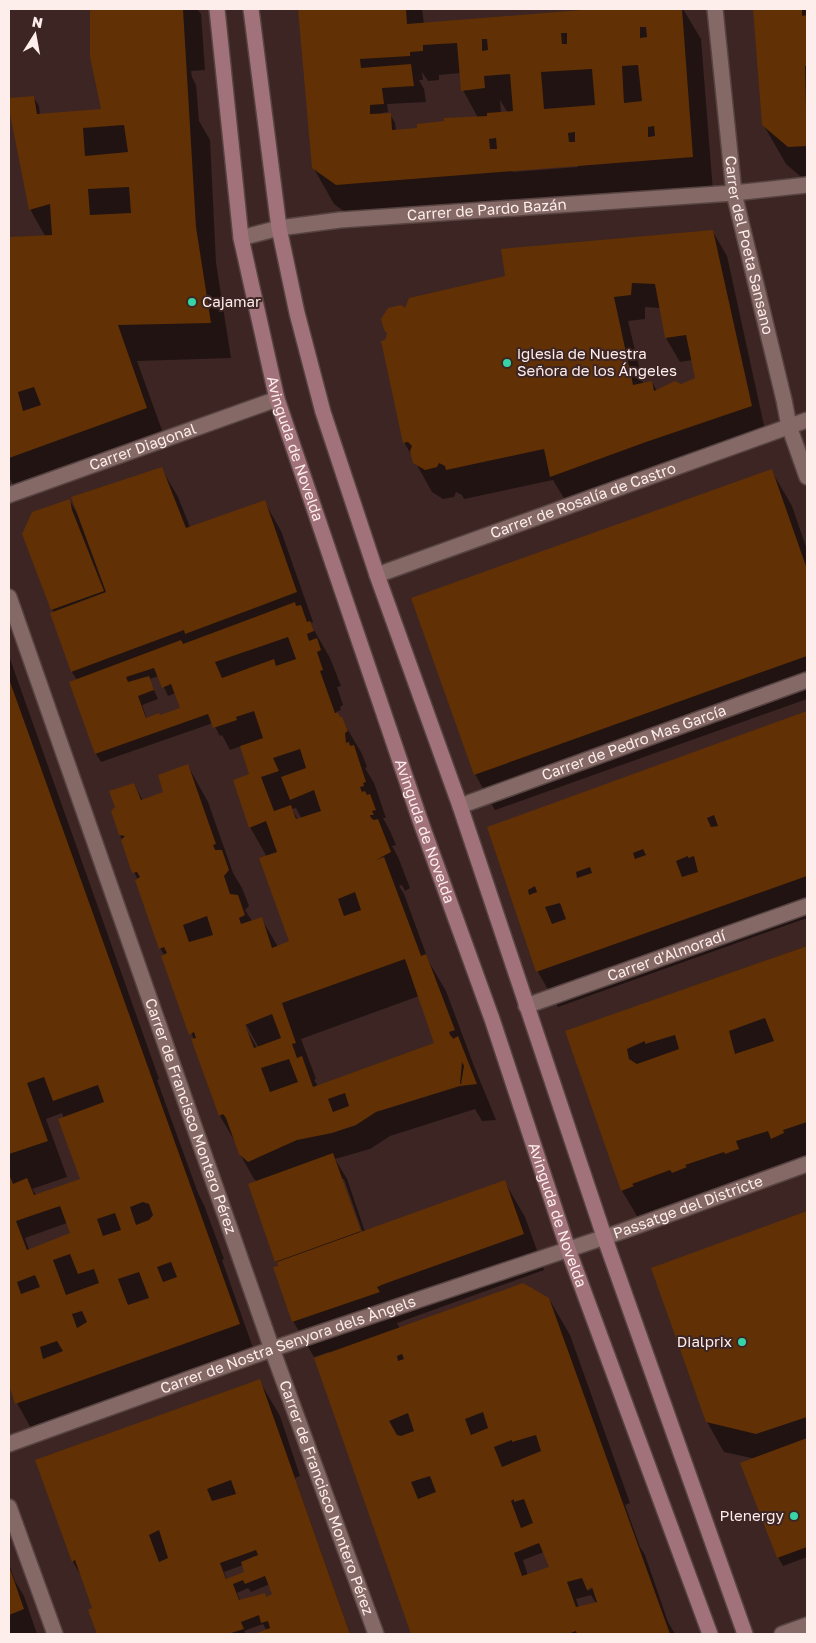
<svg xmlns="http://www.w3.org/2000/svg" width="816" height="1643" viewBox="0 0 816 1643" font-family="'Golos Text',sans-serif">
  <rect width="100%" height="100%" fill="#3c2523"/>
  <path fill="#0007" fill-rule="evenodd" d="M91,9H197L201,14L205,70L191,71L192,77L196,85L199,121L210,140L216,263L231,358L137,361L167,444L20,497L9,477V238L45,236L30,209L9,99L34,98L39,106L40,115L103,111L91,43Z
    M299,9H422L424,24L613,9H683L701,39L713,192L357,221L334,204L313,167ZM422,72L428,81L439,80V75L461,73L463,90L478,118L419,130L396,131L395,123L390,114L382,115V113L388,112L387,104L426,102L424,89L419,80H423ZM500,100L508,113H501ZM578,165V167L513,172V170Z
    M754,9H807V182L786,164L763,124Z
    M713,232L727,256L765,430L568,505L553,480L464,499L462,495L456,492L454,497L443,499L432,492L404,442L386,340L388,334L385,329L405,310ZM645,307L660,308L666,338L680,362L692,360L696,378L681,386L657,391L652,382L643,384L628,321L645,319Z
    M161,468L178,497L190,527L264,501L281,531L313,622L310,623L330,658L341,686L337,687L343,705L340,707L341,710L336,712V714L341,718L362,754L367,767L365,768L374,783L386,818H383L390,831L396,845L392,846L398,857L410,888L405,891L402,885L399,886L404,894L429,962L446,991L474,1066L496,1120L482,1121L475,1109L390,1136L370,1149L335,1159L347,1179L365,1232L504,1181L525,1217L544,1270L397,1323L400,1329L549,1299L570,1335L630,1503L625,1505L640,1547L645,1555L668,1622L675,1634H414L336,1415L329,1352L314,1357L293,1321L279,1267L276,1261L258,1182L254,1179L240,1154L237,1145L220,1116L192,1040H194L164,955L160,948L138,880L134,872L120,835L134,784L143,801L165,793L188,766L208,802L233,873L242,888L249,906L245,910L252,921L261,918L278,947L291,942L267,857L250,827L251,774L241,746L230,750L222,735L220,736L213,723L101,762L96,754L70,683L77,680L72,672L52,614L54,613L52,609L70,501L77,513ZM159,676L168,696L176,693L181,709L160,717L147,719L142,705L158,699L149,679ZM296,808L302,819L298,820L292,809ZM419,996L436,1044L318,1086L314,1080L316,1079L301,1039ZM243,1019L259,1048H257L241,1020ZM341,1179H344L364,1236L362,1237ZM544,1552L551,1568L528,1576L523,1560ZM597,1584L598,1586L587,1591V1588ZM591,1595L596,1603L579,1608L576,1599Z
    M771,470L792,506L807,550V699L495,810L475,774Z
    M9,656L159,1079L157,1080L198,1193L204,1205L224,1259L222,1260L253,1348L199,1367L204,1379L37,1439L17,1403L9,1382ZM62,1113L82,1180L36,1195L32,1189L67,1177L46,1119ZM67,1223L71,1234L29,1250L25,1238Z
    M807,713V918L558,1007L538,972L488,828Z
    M807,946V1165L643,1226L622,1191L566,1032Z
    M807,1213V1557L783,1566L778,1557L756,1459L724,1452L707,1422L652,1268Z
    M259,1380L280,1416L300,1476L295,1478L350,1634H257L267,1631L263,1624L244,1631L246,1634H98L90,1611L94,1609L83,1579L73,1562L36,1461ZM243,1565L245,1573L227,1580L224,1572ZM270,1584L274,1595L266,1598L240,1601L237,1593L248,1588L251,1592Z
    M9,1564L15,1581L24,1596L37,1634H9Z"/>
  <path fill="#613004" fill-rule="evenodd" d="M90,9H183L196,227L211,323L118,325L147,408L9,458V237L52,235L50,204L29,210L9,109V98L34,96L37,114L101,109L90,57ZM124,125L128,152L85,156L83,128ZM129,187L131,213L90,215L88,189ZM34,387L41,405L23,411L18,392Z
    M298,9H406L407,24L594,9H682L693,157L336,185L312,168ZM640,27H646L647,37L640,38ZM561,33H567V44H562ZM482,39H487L488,50L482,51ZM457,43L461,91L485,88L484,76L510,74L513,111L487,113V116L444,118V121L417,124V128L392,130L391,113L370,114V105L384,104L382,88L414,86L411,64L361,68L360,59L410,56V52L423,51V45ZM638,65L642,101L624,103L622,66ZM592,69L595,105L544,109L541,72ZM654,126L655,136L648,137V127ZM575,132V142H569L568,133ZM496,138L497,149H490L489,139Z
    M753,9H802V16L807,15V66H805L807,146L788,147L762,125Z
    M713,230L752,406L646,442L550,477L544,449L446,470L445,466L439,463L437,467L425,470L413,463L410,451L412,446L408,442L403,443L381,341L385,340L387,333L384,330L381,319L388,308L401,305L405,308L409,298L505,276L501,249ZM632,283L655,284L665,338L686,335L695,378L681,384L675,381L654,391L652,381L633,385L614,297L631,295Z
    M162,467L186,528L265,500L297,592L185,634L184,630L71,672L50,613L106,592L71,497Z
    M772,469L807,569V656L474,775L411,598Z
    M70,499L72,510L104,591L51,610L22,534L32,512Z
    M295,602L296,606L301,605L307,622L310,621L314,631L307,634L309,641L317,638L321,650L317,652L323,670L320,671L335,713H338L340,717H342L348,731L345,733L346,743L349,742L350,746L354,745L366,782L363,783L364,786L360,787L362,792L365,791L367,795L370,794L376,810L372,811L374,815H370L371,818L374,820L378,819L391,852L376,860L384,857L420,953L421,956L426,954L455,1030L449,1032L451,1037L452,1036L453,1039L458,1036L477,1084L460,1086L376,1112L356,1125L332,1133L297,1140L248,1162L239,1154L226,1118L223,1114L219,1116L191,1039L196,1038L194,1032L189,1035L161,956L167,953L164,947L159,949L135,880L140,877L137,872L132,873L121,840L125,836L119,835L111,811L115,807L109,791L134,783L141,800L163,792L158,775L188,764L216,844L213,845L215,850H222L229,870L224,876L230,894L238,895L245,915L239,918L241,924L262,917L272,948L289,941L273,897L281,894L273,897L259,858L277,852L266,821L249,828L233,780L249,774L240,746L263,738L254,711L236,717L237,720L213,728L208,714L95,754L69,682L181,640L183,644ZM288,637L296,659L276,666L274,659L222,678L215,662ZM154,668L162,688L171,684L180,708L160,715L159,713L146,718L138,696L154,690L149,676L128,682L126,677ZM300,749L306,768L281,777L290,800L314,790L321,811L296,819L291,805L274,811L261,777L279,771L273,758ZM355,892L361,910L344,916L338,899ZM207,916L213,935L189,942L183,925ZM405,959L434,1043L313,1087L302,1056L297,1058L292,1044L296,1043L282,1003ZM272,1014L281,1038L254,1048L245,1025ZM289,1059L298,1082L270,1092L261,1068ZM462,1062L464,1066L461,1084H460ZM345,1093L349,1106L333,1112L328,1099Z
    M9,679L240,1324L15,1404L9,1385V1174L13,1184L27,1178L34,1195L80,1179L58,1119L104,1102L98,1085L53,1101L44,1077L27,1083L48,1141L9,1154ZM143,1202L149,1204L153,1215L149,1220L136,1225L130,1207ZM60,1206L70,1233L27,1250L16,1221ZM115,1213L121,1230L103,1236L97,1219ZM70,1254L78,1274L94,1269L99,1283L66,1295L53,1260ZM171,1262L177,1277L163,1282L157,1267ZM139,1272L149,1298L128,1305L118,1279ZM35,1275L40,1287L21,1294L17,1282ZM82,1311L87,1322L77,1328L72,1314ZM57,1341L63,1351L43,1359L40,1347Z
    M807,711V876L536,972L487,827ZM714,815L718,826L711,827L707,818ZM643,849L646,855L635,859L633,853ZM688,856V858L694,856L698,872L682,877L676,861ZM590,867L592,873L577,878L576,872ZM535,886L537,892L529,895L528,890ZM560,903L566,919L552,924L545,907Z
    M807,946V1122L783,1130L784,1133L771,1139L768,1131L736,1141L739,1149L725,1154L724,1152L685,1165L687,1167L672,1173L670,1170L632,1184L634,1186L621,1191L565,1031ZM765,1018L774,1041L735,1054L729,1031ZM675,1035L679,1049L637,1064L629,1059L627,1049L645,1041V1044Z
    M333,1153L361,1231L275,1262L248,1184Z
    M505,1180L524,1234L384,1284L377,1287L380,1292L292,1322L273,1267L278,1266L277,1262Z
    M807,1211V1417L756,1434L706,1422L651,1268Z
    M523,1283L549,1298L670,1634H577L576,1631L568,1634H411L314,1358ZM402,1354L404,1359L398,1361L397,1356ZM483,1412L488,1428L471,1435L465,1419ZM408,1413L414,1431L401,1436L397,1435L389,1421ZM536,1435L541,1451L502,1467L494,1447L512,1440V1442ZM430,1476L436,1492L418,1499L411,1482ZM514,1499V1502L524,1499L533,1523L521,1528L511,1501ZM539,1543L549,1567L522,1576L514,1553ZM582,1578L587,1590L592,1587L597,1602L576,1607L567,1582Z
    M260,1379L350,1634H254L270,1628L268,1621L261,1623L259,1615L241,1622L244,1629L228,1634H97L88,1610L92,1608L75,1560L72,1562L35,1460ZM231,1480L236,1494L212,1501L207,1489ZM159,1530L168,1558L159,1562L149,1535ZM256,1550L258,1555L241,1562L244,1572L226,1579L220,1563ZM265,1576L272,1594L266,1597L265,1593L239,1600L233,1584L243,1580L245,1584Z
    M807,1438V1547L777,1558L740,1463Z
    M9,1566L24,1609L9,1615Z"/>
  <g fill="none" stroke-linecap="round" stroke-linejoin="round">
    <g stroke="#574442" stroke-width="18">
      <g id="street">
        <path id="s1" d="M715,9L734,193L784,400L789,426L807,477"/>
        <path id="s2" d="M241,238L279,228L340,220L734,193L807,185"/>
        <path id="s3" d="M9,495L277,399"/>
        <path id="s4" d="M377,575L807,420"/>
        <path id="s5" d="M9,597L272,1349L376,1634"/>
        <path id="s6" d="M460,806L807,680"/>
        <path id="s7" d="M526,1006L807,906"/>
        <path id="s8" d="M9,1444L272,1349L623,1231L807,1164"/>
        <path d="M9,1507L55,1634"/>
        <path d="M782,1634L807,1625"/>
      </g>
    </g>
    <g stroke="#574442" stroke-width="18">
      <g id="secondary">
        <path id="s9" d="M217,9L241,238L277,399L420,820L492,1019L568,1249L710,1634"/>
        <path d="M251,9L279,228L297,313L323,412L377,575L460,806L604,1236L745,1634"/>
      </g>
    </g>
    <use href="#street" stroke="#846966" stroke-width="15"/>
    <use href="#secondary" stroke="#a2727a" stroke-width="15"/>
  </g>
  <g fill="#37d4a6" stroke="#3c2523" stroke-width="2">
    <circle cx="192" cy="302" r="5"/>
    <circle cx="507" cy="363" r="5"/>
    <circle cx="742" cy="1342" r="5"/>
    <circle cx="794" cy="1516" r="5"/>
  </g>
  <g text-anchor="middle" stroke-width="4" stroke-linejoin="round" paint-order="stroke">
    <g font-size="15" fill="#fdedeb" stroke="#3c2523">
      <text dy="5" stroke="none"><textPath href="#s2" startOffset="248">Carrer de Pardo Bazán</textPath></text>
      <text dy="5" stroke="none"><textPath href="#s1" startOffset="239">Carrer del Poeta Sansano</textPath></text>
      <text dy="5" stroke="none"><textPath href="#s3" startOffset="142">Carrer Diagonal</textPath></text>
      <text dy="5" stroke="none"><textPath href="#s9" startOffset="448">Avinguda de Novelda</textPath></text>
      <text dy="5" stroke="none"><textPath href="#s4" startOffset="219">Carrer de Rosalía de Castro</textPath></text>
      <text dy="5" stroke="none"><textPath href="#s6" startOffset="185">Carrer de Pedro Mas García</textPath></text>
      <text dy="5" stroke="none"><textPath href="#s9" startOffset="852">Avinguda de Novelda</textPath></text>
      <text dy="5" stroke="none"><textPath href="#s7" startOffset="149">Carrer d'Almoradí</textPath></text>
      <text dy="5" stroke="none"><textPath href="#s5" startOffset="550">Carrer de Francisco Montero Pérez</textPath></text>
      <text dy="5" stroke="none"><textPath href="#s8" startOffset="719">Passatge del Districte</textPath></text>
      <text dy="5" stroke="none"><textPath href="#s9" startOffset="1258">Avinguda de Novelda</textPath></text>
      <text dy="5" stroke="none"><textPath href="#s8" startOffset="296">Carrer de Nostra Senyora dels Àngels</textPath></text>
      <text dy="5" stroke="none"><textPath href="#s5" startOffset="955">Carrer de Francisco Montero Pérez</textPath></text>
    </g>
    <g font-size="15" fill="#fdedeb" stroke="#3c2523" text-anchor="start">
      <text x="202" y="307">Cajamar</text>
      <text x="517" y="359">iglesia de Nuestra<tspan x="517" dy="17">Señora de los Ángeles</tspan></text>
      <text x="732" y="1347" text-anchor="end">Dialprix</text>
      <text x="784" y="1521" text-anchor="end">Plenergy</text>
    </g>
  </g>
  <rect width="816" height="1643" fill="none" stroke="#fdedeb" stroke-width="20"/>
  <g transform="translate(35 35) rotate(11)" stroke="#3c2523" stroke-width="4" paint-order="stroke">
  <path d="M0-4L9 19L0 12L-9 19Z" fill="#fdedeb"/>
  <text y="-8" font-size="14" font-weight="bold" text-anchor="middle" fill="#fdedeb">N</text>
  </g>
</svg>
